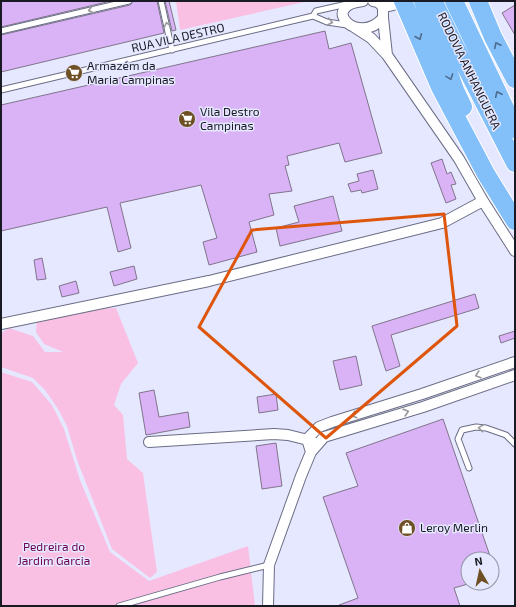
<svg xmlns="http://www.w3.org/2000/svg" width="516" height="607" viewBox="0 0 516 607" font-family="'Exo 2',sans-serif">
  <rect width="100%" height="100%" fill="#e5e8fe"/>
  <path fill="#fac0e4" d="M176,1H309L180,30Z
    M116,308L138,363L121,384L114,405L123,415L127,459L143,473L157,572L150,578L112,549L77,460L67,426L58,409L45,390L33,378L1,367V333L9,328L33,336L45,352H63L44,344L36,332L37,319L89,309Z
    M1,372L32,382L52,405L64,429L80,480L110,552L149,581L248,546L255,606H1Z"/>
  <path fill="#d9b3f6" stroke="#81748b" d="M1,1H111L1,27Z
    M133,1H157L164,33L1,72V35L130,5Z
    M165,1H169L176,30L172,31Z
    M515,5V35L502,13Z
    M325,31L329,49L351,43L382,153L345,162L339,143L287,156L289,165L285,166L292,191L269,194L274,215L249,222L257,252L209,265L203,242L217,238L201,185L120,203L131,248L118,252L107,207L1,231V105Z
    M442,159L447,174L451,172L456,184L451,185L456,199L446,203L431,163Z
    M373,170L378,189L362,193L361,190L351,192L348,184L359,181L357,174Z
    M333,196L342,231L280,246L276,228L299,222L294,206Z
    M42,258L46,279L37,280L34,260Z
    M134,266L137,279L114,286L110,272Z
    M76,281L79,293L62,297L59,286Z
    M475,294L479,308L391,335L400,366L386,371L372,326Z
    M515,331V338L501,343L499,336Z
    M356,356L362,385L340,390L333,361Z
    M154,390L159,417L188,412L190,427L146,435L139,393Z
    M276,394L278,410L259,413L257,397Z
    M443,419L491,559H468V584L454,588L460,606H339V605L358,598L323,497L358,486L346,453Z
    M276,443L282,486L262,489L256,446Z"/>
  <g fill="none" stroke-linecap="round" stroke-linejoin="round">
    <g stroke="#6a6d85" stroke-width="7">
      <path id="lane" d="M161,1L172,50
        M313,16L316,11L347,4
        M1,31L129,1
        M1,90L313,16L327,22L347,25
        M469,468L458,439L462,430L476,427L486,428L506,435L515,444
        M119,606L220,577L269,565"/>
    </g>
    <g stroke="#6a6d85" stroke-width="12">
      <path id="street" d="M363,1C318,6 358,47 383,18V7L378,2L373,1
        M383,7L393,5L401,1
        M383,18L387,55
        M354,27L371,38L387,55L459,159L483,201L515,251
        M1,324L209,281L442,223L483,201
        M149,442L274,434L288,435L312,441
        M311,452L307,439L319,427L332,422L422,394L515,362
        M268,606L269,565L301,476L311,452L324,437L423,407L515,375"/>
    </g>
    <g stroke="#fff" stroke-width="20">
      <path id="highway" d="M403,1L440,87L486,174L515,221
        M423,1L455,90L463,107
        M454,1L515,129
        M478,1L493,37L515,79
        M434,2L453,42L515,163"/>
    </g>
    <use href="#lane" stroke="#fff" stroke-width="5"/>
    <use href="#street" stroke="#fff" stroke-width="10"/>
    <use href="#highway" stroke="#83bff9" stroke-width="18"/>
  </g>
  <defs><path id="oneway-chevron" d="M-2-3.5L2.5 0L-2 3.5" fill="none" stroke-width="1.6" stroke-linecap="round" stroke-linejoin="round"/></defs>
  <g stroke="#98989c">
    <use href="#oneway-chevron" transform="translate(91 10) rotate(167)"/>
    <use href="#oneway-chevron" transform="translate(330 22) rotate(11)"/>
    <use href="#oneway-chevron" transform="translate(167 25) rotate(-103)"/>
    <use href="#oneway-chevron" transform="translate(478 375) rotate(161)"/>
    <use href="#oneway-chevron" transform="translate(406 412) rotate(-17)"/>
    <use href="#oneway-chevron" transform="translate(354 415) rotate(163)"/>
    <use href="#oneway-chevron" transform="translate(481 428) rotate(-172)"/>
  </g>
  <g stroke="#4e6c8e">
    <use href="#oneway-chevron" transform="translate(419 37) rotate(67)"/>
    <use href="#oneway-chevron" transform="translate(497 45) rotate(-117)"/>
    <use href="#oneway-chevron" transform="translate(450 77) rotate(70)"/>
    <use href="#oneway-chevron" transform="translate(498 94) rotate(-115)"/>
  </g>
  <path fill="none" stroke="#de560d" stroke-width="3" stroke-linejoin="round" d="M444,214L457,326L326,438L199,327L252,230Z"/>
  <defs>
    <g id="supermarket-disc" transform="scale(0.9)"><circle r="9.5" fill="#6f5025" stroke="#e5e8fe"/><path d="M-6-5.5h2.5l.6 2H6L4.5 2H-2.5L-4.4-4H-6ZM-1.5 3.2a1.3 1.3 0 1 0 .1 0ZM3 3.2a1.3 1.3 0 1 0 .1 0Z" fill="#fff"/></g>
    <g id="shop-disc" transform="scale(0.9)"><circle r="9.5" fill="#6f5025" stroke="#e5e8fe"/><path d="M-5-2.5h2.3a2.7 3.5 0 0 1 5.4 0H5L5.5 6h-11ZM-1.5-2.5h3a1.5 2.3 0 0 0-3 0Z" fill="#fff"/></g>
  </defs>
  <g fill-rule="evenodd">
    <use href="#supermarket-disc" x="74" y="73"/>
    <use href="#supermarket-disc" x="187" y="119"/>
    <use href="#shop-disc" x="407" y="528"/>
  </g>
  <g text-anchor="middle" stroke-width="3" stroke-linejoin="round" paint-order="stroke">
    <g font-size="12" fill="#191a24" stroke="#e5e8fe">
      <text transform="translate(178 38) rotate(-13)" y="4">RUA VILA DESTRO</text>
      <text transform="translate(469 71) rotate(64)" y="4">RODOVIA ANHANGUERA</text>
    </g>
    <g font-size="12" fill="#191a24" stroke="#e5e8fe" text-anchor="start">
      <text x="87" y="70">Armazém da<tspan x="87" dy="14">Maria Campinas</tspan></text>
      <text x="200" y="116">Vila Destro<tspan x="200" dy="14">Campinas</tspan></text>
      <text x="420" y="532">Leroy Merlin</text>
    </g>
    <g font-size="12" fill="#6c0054" stroke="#e5e8fe">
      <text x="54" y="551">Pedreira do<tspan x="54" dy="14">Jardim Garcia</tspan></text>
    </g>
  </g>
  <rect width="516" height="607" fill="none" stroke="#191a24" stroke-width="4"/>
  <g transform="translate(480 571) rotate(351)"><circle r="19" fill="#e5e8fe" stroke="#9396a7"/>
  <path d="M0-3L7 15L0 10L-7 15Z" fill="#6f5025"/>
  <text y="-6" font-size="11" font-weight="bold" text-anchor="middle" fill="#191a24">N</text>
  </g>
</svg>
